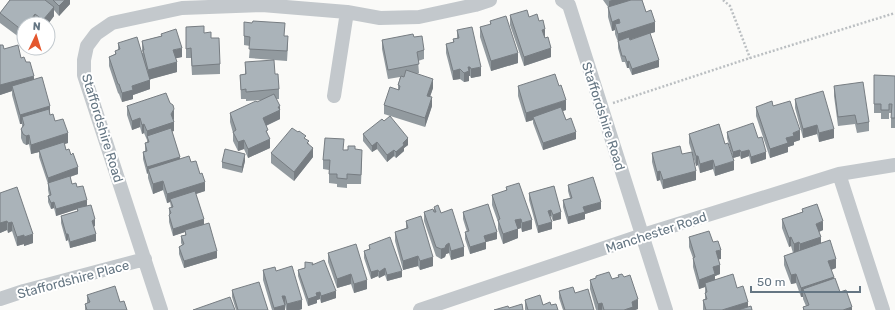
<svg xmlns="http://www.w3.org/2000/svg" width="895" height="310" viewBox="0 0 895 310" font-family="Rubik,sans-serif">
  <rect width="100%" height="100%" fill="#fafaf8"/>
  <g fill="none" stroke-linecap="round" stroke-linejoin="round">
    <path stroke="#bbbfc2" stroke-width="2.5" stroke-dasharray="2 2" stroke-linecap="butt" d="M723,0L730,6L750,58
      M613,103L750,58L895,13"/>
    <path stroke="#c3c8cc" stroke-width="14" d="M562,0L569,5L666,310
      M334,96L347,12
      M839,174L883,310
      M0,299L24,291L145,259
      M161,310L84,75V60L87,46L96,34L112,23L182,8L262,5L347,12L380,18L419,17L475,5L490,0
      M420,310L643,235L839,174L895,165"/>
  </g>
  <path fill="#929a9f" d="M9,0H70V4L59,16L54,10V16L48,24H24V39L23,40L0,23V13L9,1Z
    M603,0H642L646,12L655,32L630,40L659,67L632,75L629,68H627L625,62H622L618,48V42L615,34V30L612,31L608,17V7Z
    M510,15L545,38L551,57L524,66L510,25Z
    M490,21L518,63L491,71L480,37V27L490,25Z
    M186,27L204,33L211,38L220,64V74L192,75L191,58H186Z
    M457,30L481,76L471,78L470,76H469V81L464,82L460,79L453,80L446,53V44L453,42V39L457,38Z
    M161,34L182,57L176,58L177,72L150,79V89L133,95V99L122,102L119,94L118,93L109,66V57L115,54V51L118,50V43L143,53L142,51V41L161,36Z
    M244,36H285L288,45L287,61L249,58L250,46L244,45Z
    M414,37L424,50V59L418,61L419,73L417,74L433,88L430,97L432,106L425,127L384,114V105L398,89V85L400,77L388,79L382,49V40Z
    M0,45L4,49L21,58L26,62L34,79L50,106V115L55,121L68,143L64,144L66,150L78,174L70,177L72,184L77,187L87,206L95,226L93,227L96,241L70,248L68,240L66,241L61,223V216L77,211V209L56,216L54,208L51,209L48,202V196L49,195L48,190V184L39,157V152L31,154L29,144L26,145L23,143L21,138V129L22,127V124H20L12,95V91L0,95Z
    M245,62L275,74L279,89V99H276L280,115V119L266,126L270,148L248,158L244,149L238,151L233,141V133L230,122V113L262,100L246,101V99H241L240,75L245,74Z
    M874,75L895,76V128H891V113H889V119H881V113H874Z
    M518,86L566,110L563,111L566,120L576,139L543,150L533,123V120L526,122L518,96Z
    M834,86L869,122V131L857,133L855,124L838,126L834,96Z
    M795,99L834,138L819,142L817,134L803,138L795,108Z
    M127,106L174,119L173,120L174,131H172L180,159L191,162L205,191L196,194L204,224L217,258L184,268L179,254V247L182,245L181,243V236L185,235V232L173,236L169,222V208L171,207L170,202L167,203L163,190L153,194L148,178V173L147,174L143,159V152L145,151V143L147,142V140L144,133L142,134L140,127L132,130L127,115Z
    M773,106L800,140L794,142V145L788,147V152L770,158L756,116V107Z
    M727,132L758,138L766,159L751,164L749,156L741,159L740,156L733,158L727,138Z
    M363,134L408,145L404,148V151L396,158L394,156L387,162L377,149L372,152L363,141Z
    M689,134L734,170L715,176L713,169L700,173L698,165L696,166L689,143Z
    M306,139L309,144L313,157L294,181L271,163V153Z
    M355,149L362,159L361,184H347V188L337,187V184L329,183V170L323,169V160L344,150Z
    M652,153L682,154L696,180L663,189L660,180L657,181L652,162Z
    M245,161L242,173L222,168V162Z
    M568,185L601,209L585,214V219L568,224L563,207V200L570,198L568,191Z
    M554,186L561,219L553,221L551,216L550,217L552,229L538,233L529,200V193Z
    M506,187L532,229L522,232L521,228L518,229V238L503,244L498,229V222L492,205V195L506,191Z
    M0,193L33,243L24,246V244L17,246L12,231L8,233L7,230L0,233Z
    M434,207L441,213L464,256L451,260L449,253L446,254L445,257L441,259L436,256L424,221V212L434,211Z
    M802,209L823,230L819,232L821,243L836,268L831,270L834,278L840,292L852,310H803V307L806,306L803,299V297H801L796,283L791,284L784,265V256L793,253L791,246L789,247L782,228V219L802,212Z
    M463,212L497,239L486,242V249L470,254L465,239V232H467L463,219Z
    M406,221L433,266L420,270L418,266L403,270L395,241V232L406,228Z
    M689,237L713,242L721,259H719L720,274L715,276V280L737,288L748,307L752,310H703V300L705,299V287L699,289L693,267V258L689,247Z
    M369,245L402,277L387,281L385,275L379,278L378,276L371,279L364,258V251L369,249Z
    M328,253L367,289L354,293L351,284L337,288L328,262Z
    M313,265L336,298L321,303L320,299L317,300V303L308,306L298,276V270Z
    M263,270L276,271L302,309L299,310H286L285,305V310H272L263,280Z
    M618,275L624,277L638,309L635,310H596L590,289V280L596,278V276L612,279L618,277Z
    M232,290L268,310H236L232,297Z
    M559,291L575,293L594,310H563L559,298Z
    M87,295L120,302L127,310H85V304L87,303Z
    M525,300L543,305H551L558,310H525Z"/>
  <path fill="#777d82" d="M65,0H70V4L59,16V6Z
    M612,0H634L609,11V1Z
    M54,7V16L48,24H43V20Z
    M35,14V22L36,21V24H32V18Z
    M619,19V29L615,24V30L612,31V22Z
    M655,22V32L618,43V34Z
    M545,29V38L542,39V30Z
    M24,30V39L23,40V31Z
    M182,48V57L173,59V50Z
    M551,48V57L524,66V57Z
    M518,53V63L491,71V61Z
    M659,60V67L632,75V69Z
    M629,61V68H627V62Z
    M177,62V72L148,80V70Z
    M468,67H470V76H469V81L464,82V73Z
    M481,67V76L471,78V69Z
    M460,69V79L453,80V71Z
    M34,76V85L12,86V91L0,95V85Z
    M433,79V88L427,105V96Z
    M150,80V89L133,95V99L122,102V93L132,86Z
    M432,97V106L425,127V118Z
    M566,100V110L534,119L533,117V120L526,122V113Z
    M50,106V115L22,117V124H20V115Z
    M280,106V119L263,127V118Z
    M174,109V119L172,122H174V131L148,140L147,136V140V131L171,114Z
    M140,118V127L132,130V121Z
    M144,124V133L142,134V125Z
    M817,125V134L803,138V129Z
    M834,129V138L819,142V133Z
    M800,130V140L794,142V145L788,147V152L770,158V149L793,133Z
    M576,132V139L543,150V143Z
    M68,133V143L39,151V150V152L31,154V145Z
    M29,135V144L26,145V136Z
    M408,138V145L404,148V151L396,158V152L403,143Z
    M270,139V148L248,158V149Z
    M244,140V149L238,151V142Z
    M377,142V149L372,152V146Z
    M313,148V157L294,181V172Z
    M394,150V156L387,162V155Z
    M740,150V156L733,158V152Z
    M749,150V156L741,159V152Z
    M766,152V159L751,164V157Z
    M245,154V161L242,173V167Z
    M696,156H698V165L696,166Z
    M180,157V164L148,169V173L147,174V167Z
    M713,160V169L700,173V164Z
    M734,161V170L715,176V167Z
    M78,167V174L48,184V178Z
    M660,171V180L657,181V172Z
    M696,171V180L663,189V180Z
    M163,181V190L153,194V184Z
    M205,182V191L171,202L170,199V202L167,203V194Z
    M87,200V206L56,216V209Z
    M54,202V208L51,209V203Z
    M601,202V209L585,214V219L568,224V217L583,207Z
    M551,210V216L548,217V211Z
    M561,212V219L553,221V215Z
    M95,219V226L92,227V221Z
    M204,219V225L185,230V232L173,236V229Z
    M521,219V228L515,230V220Z
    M532,220V229L522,232V223Z
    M7,221V230L0,233V223Z
    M823,221V230L816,233V224Z
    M12,222V231L8,233V223Z
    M552,222V229L538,233V226Z
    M518,229V238L503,244V234Z
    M497,232V239L486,242V249L470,254V247L484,236Z
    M33,234V243L24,246V237Z
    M66,234H68V240L66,241Z
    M96,234V241L70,248V242Z
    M24,235V244L17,246V237Z
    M791,237V246L789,247V238Z
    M821,237V247L800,254V244Z
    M799,242V251L794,253V244Z
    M449,243V253L446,254L445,257L441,259V249L446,245Z
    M464,247V256L451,260V251Z
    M721,250V259L716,260V251Z
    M217,251V258L184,268V261Z
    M418,256V266L403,270V261Z
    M433,257V266L420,270V261Z
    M836,259V268L828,271V261Z
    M720,265V274L715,276V284L705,283V287L699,289V280L713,267Z
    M385,268V275L379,278V272Z
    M378,270V276L371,279V272Z
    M402,271V277L387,281V275Z
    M351,274V284L337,288V279Z
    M796,274V283L791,284V275Z
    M834,277V286L803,289V297H801V288Z
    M367,280V289L354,293V284Z
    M336,291V298L321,303V296Z
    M320,292V299L317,300V303L308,306V299L316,293Z
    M282,296H285V305Z
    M638,299V309L635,310H624L632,302Z
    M302,300V309L299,310H287V304Z
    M748,302V310H722Z
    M602,303V310H598V304Z
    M285,305V310H274V308Z
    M852,307V310H843Z"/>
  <path fill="#aab3b9" stroke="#777d82" d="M10,0H45L54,7L43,20L35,14L32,18L36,21L34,24H24V30L23,31L0,13Z
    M53,0H65L59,6Z
    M631,0H642L646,12L651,10L655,22L618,34L615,24L620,23L619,19L612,22L608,7Z
    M527,10L529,17L537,14L539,21L543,20L545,29L542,30L545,38L548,37L551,48L524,57L510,15Z
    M506,16L518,53L491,61L480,27L491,24L490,21Z
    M253,21L285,23L284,36H288L287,51L249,49L250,37L244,36V22L252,23Z
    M204,26V33L211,32V38H219L220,64L192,66L191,48L186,49V27Z
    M472,27L481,67L471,69L470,67H468L469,71L464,73L460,69L453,71L446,44L454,42L453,39L459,38L457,30Z
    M176,29L182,48L173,50L177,62L148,70L143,50H144L142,41L162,36L161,34Z
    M650,33L659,60L632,69L629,61L627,62L625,56H622L618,41L629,37L630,40Z
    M413,34L414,37L422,36L424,50L417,52L419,64L388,70L382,40Z
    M137,37L150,80L132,86L133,90L122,93L119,84H118L109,57L116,54L115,51L120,49L118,43Z
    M0,45H3L4,49L18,45L21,58L24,57L26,62H30L34,76L0,85Z
    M274,60L275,74H278L279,89L246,92V89L241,90L240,75L246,74L245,62Z
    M406,70L433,79L427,96L432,97L425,118L384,105L390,87L399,90L400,86L398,85L401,76L404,77Z
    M555,74L559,86L561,85L566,100L526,113L518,86Z
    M874,75L895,76V118H891L892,104H889V110H881V104H874Z
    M42,77L50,106L20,115L12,86Z
    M863,82L869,122L857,124L855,115L838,117L834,86Z
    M823,91L834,129L819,133L817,125L803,129L795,99Z
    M166,93L170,103L173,105L174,109L171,114L174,122L147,131L144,124L142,125L140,118L132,121L127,106Z
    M274,94L280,106L278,107L280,110L263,118L268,130L266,131L270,139L248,149L244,140L238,142L233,132L236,130L230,113L256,101L257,102Z
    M772,101L773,106L790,101L800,130L793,133L794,136L786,138L788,143L770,149L756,107Z
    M561,107L566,120L571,118L576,132L543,143L533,117Z
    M49,109L50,115L53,114L55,121L63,119L68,133L31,145L29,135L26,136L23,134L21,129L24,125L22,117Z
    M390,116L408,138L403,143L404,145L396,152L394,150L387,155L377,142L372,146L363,134L382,119L384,121Z
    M753,123L758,138L762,137L766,152L751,157L749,150L741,152L740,150L733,152L727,132Z
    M719,124L725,144L728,143L734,161L715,167L713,160L700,164L698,156H696L689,134Z
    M171,128L180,157L147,167L143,152L147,151L145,143L149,142L147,136Z
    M292,128L298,132L299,131L306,136L304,138L309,141L307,143L313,148L294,172L271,153Z
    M325,138L344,139L343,150H348V146H355V149L362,150L361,175L347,174V179L337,178V174H329L330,160H323Z
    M64,142L66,150L69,149L71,155L73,153L78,167L48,178L39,150Z
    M680,146L682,154L692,152L696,171L663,180L660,171L657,172L652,153Z
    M225,149L245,154L242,167L222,162Z
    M189,156L191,162L196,161L200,174L202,173L205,182L167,194L163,181L153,184L148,169Z
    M70,176L72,184L76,183L77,187L83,186L87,200L56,209L54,202L51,203L48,196L51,195L48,183Z
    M593,177L601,202L583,207L585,212L568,217L563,200L572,198L568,185Z
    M519,183L532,220L522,223L521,219L515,220L518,229L503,234L498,220L500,219L492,195L507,190L506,187Z
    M554,186L561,212L553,215L551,210L548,211L552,222L538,226L529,193Z
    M17,187L33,234L24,237V235L17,237L12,222L8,223L7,221L0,223V193Z
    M195,191L204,219L173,229L169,215L171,213L169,208L173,207L170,199Z
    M488,204L497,232L484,236L486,242L470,247L465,232L469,231L463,212Z
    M817,204L823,221L816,224L821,237L800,244L799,242L794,244L791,237L789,238L782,219L803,212L802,209Z
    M91,205L95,219L92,221L96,234L70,242L68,234H66L61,216L78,211L77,208Z
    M438,205L441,213L452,209L464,247L451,251L449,243L446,245L445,248L441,249L436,247L424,212L433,209L434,212H436L434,207Z
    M421,216L433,257L420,261L418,256L403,261L395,232L408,228L406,221Z
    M209,223L217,251L184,261L179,247L184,244L181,236L186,235L185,230Z
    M709,231L713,242L718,241L721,250L716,251L720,265L713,267L715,274L699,280L693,258L695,257L689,237Z
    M390,237L402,271L387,275L385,268L379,272L378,270L371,272L364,251L370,249L369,245Z
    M830,240L836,259L828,261L834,277L801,288L796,274L791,275L784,256Z
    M356,244L367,280L354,284L351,274L337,279L328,253Z
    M324,260L336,291L321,296L320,292L316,293L317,296L308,299L298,270L305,268V262L313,263L312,265Z
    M292,266L302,300L287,304L285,296H282L285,305L274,308L263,270L275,267L276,271Z
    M609,272L612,279L619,277L618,275L622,274L624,277L630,275L638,299L632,302L633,307L624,310H604L602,303L598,304L590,280L596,278V276Z
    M733,274L737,288L743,286L748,302L722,310H706L703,300L707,299L705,293L707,292L705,283Z
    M835,278L840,292L846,290L852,307L843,310H804L803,307L809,305L803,289Z
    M259,282L268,310H238L232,290Z
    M115,286L120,302L124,301L127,310H87L85,304L90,302L87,295Z
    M573,287L575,293L588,289L594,310H565L559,291Z
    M540,295L543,305L550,302L551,305L556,304L558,310H528L525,300Z
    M230,297L235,310H193Z
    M522,304L523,310H494L508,306L509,308Z
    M751,306L752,310H738Z"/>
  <g text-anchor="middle" stroke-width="4" stroke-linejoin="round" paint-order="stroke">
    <g font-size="13" fill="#657683" stroke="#fff">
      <text transform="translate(604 116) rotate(72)" y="5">Staffordshire Road</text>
      <text transform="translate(103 128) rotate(73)" y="5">Staffordshire Road</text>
      <text transform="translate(656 232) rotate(-18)" y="5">Manchester Road</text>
      <text transform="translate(73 279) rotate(-15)" y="5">Staffordshire Place</text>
    </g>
  </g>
  <g transform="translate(36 36) rotate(4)"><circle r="19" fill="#ffffff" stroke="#c1c8cd"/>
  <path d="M0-3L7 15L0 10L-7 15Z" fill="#e4572e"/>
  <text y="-6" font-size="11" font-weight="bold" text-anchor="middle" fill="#657683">N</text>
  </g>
  <path d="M751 286v6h109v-6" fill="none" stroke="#657683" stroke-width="2"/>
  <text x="757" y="286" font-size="12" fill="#657683" stroke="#ffffff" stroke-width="3" paint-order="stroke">50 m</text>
</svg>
